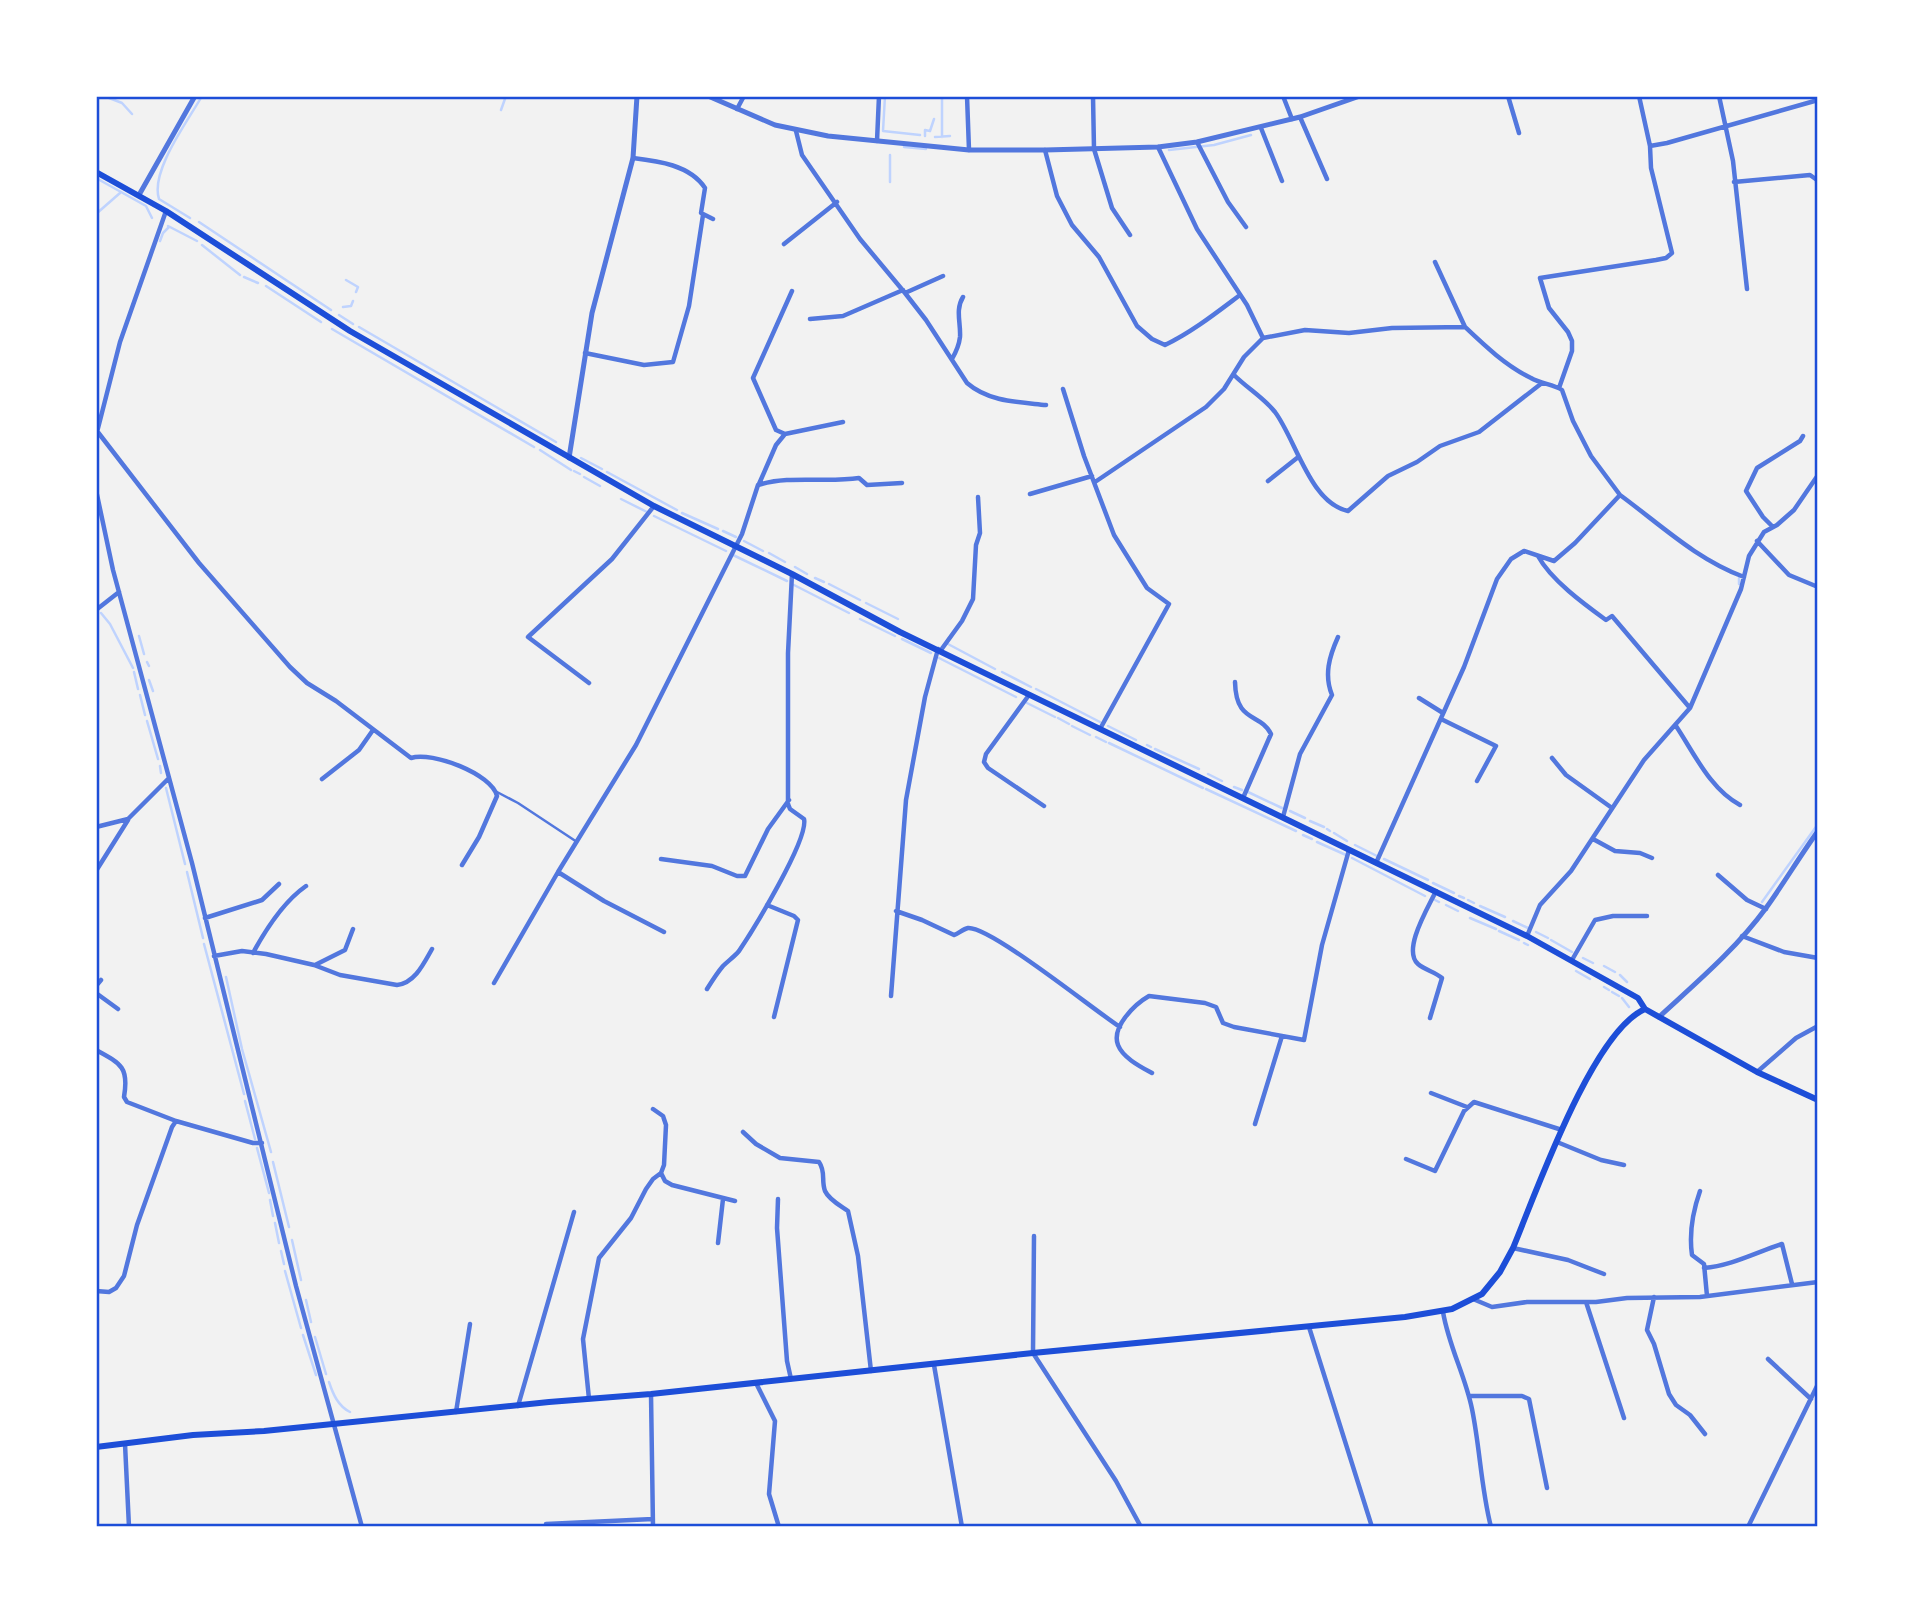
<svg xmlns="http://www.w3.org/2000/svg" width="1914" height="1623" viewBox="0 0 1914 1623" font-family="Arial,sans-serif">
  <rect width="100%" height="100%" fill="#f2f2f2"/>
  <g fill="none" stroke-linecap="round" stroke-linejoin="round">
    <path stroke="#bfd3fe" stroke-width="2.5" d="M104,96L122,103L132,114
      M885,96L883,131L920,135
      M942,96V137
      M501,110L506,96
      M925,136V130L930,131L934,119
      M935,137L950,136
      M904,147L926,149
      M1169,150L1214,145L1251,135
      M890,155V182
      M96,178L146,206L152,218
      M96,214L120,193
      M190,218L159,199C150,171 188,121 202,96
      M199,222L331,310
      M168,226L197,241
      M160,241L163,233L169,227
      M202,245L240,275
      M244,277L258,283
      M346,280L358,287L356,292
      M266,286L321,322
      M343,307L351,306L353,301
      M339,315L353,324
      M359,327L556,442
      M332,329L534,447
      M540,450L571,470
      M581,458L602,469
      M574,471L580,474
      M607,472L677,510
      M584,477L600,486
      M621,499L647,512
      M682,513L718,529
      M654,516L726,551
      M723,531L736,537
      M744,541L763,551
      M769,553L785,562
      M733,555L787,581
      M795,567L807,574
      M815,578L824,582
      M1739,578V584
      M829,584L860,600
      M794,585L849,613
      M866,603L898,619
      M101,613L110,624L133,668
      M860,619L895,636
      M139,636L144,654
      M902,639L931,653
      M948,644L995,669
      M939,658L1016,697
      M147,662L149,666
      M134,672L138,689
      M1002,672L1031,687
      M149,680L153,691
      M1036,689L1100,722
      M140,695L145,715
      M1027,703L1055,717
      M1058,718L1069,724
      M147,721L158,759
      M1072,726L1090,735
      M1108,726L1136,740
      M1096,737L1106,742
      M1109,743L1203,788
      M1147,745L1151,747
      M1155,749L1199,769
      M160,766L161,773
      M1208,774L1222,781
      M1234,787L1242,790
      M166,788L185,864
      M1206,789L1296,831
      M1248,792L1282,808
      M1290,811L1305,818
      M1310,821L1324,827
      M1327,829L1330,831
      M1334,833L1347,841
      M1303,835L1312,839
      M1317,842L1346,855
      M1355,845L1377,856
      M1352,858L1425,896
      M1384,859L1428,880
      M187,872L203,938
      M1433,883L1454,893
      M1459,896L1464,898
      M1435,900L1439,902
      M1468,900L1474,903
      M1762,902L1818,824
      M1446,905L1458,911
      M1480,906L1505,917
      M1470,918L1496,929
      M1513,921L1528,928
      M1499,931L1519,940
      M1536,932L1548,938
      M1551,940L1572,952
      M1524,943L1528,945
      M204,944L244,1094
      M1583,958L1593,963
      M1604,966L1615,972
      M1576,971L1590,979
      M1620,975L1627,982
      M226,977L242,1049L271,1152
      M1604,987L1609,990
      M1612,992L1619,996
      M1622,998L1629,1007
      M245,1101L255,1139
      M257,1148L269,1193
      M273,1162L289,1227
      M270,1200L273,1216
      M275,1223L279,1243
      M292,1240L301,1280
      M281,1251L284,1264
      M285,1271L301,1328
      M306,1300L311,1322
      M303,1335L316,1375
      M315,1337L326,1374
      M329,1382C333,1394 338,1406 350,1412"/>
    <path stroke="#5277de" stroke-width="2.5" d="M497,792L518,803L577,842"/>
    <path stroke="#5277de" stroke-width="4.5" d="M967,96L969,150
      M1093,96L1094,149L1112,208L1130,235
      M1283,96L1292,119
      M1508,96L1519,133
      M1719,96L1733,161L1747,289
      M737,109L744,96
      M1300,117L1327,179
      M1261,128L1282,181
      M796,131L802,155L860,239L905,293L943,276
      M877,141L879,96
      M1197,142L1228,202L1246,227
      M1650,146L1667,143L1818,100
      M1158,147L1197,229L1247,305L1263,338
      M1045,150L1057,196L1072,225L1099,257L1137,326L1152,339L1165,345C1192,332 1216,313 1240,295
      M633,158C658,161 690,165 705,188L701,213L713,219
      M1734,182L1810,175L1817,180L1818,193
      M784,244L837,202
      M905,293L926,320L967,383C989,402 1018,402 1046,405
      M810,319L843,316L903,290
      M585,353L644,365L673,362L689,306L703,215
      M952,359C956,352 959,346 960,337C961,323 955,310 963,297
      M1234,375C1247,388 1264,398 1275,412C1296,440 1310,503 1348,511L1388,476L1417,462L1440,446L1479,432L1542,383
      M1559,388L1572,351V341L1568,332L1549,308L1540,278L1656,260L1666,258L1672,253L1651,168L1650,146L1639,96
      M1063,389L1084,456L1114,535L1147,588L1169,604L1100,729
      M97,431L199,563L290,667L307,683L336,701L411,758C432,751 492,774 497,796L479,837L462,865
      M785,434L776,430L753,378L792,291
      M96,436L120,342L166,211
      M1268,481L1297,458
      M1095,482L1206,407L1224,389L1244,357L1263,338L1305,330L1349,333L1392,328L1465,327L1435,262
      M759,484L776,445L785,434L843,422
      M96,490L113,570L192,863L296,1286L362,1527
      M1030,494L1092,476
      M1620,495C1661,525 1696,559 1744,577
      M1773,527L1763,517L1746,491L1757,468L1800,441L1803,436
      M1757,541L1789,575L1818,587
      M1538,556C1551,580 1584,604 1606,620L1612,616L1690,708
      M96,610L119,592
      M941,650L962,621L973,599L976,545L980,533L978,497
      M1235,682C1236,724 1260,712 1271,734L1243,798
      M589,683L528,637L612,559L654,506
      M1029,695L986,754L984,762L988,768L1044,806
      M1419,698L1443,713
      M1441,719L1496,746L1477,781
      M1676,726C1694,753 1710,789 1740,805
      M1552,758L1566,775L1612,808
      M322,779L359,750L373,730
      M1283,817L1300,754L1332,695C1324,675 1329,657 1338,637
      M96,827L128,819L169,778
      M1593,839L1615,851L1640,853L1652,858
      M661,859L712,866L737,876H745L768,829L789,800
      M1376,863L1464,667L1497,579L1511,559L1524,551L1554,561L1575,543L1620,495L1591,456L1573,421L1562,390C1553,384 1541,384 1531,378C1506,366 1485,346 1465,327
      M96,871L128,820
      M558,872L604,901L664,932
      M1718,875L1747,900L1766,909
      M767,905L794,916L798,920L774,1017
      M896,911L922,920L954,935C958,934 963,929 968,928C990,926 1095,1011 1120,1027
      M205,918L262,900L279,884
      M1527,936L1540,905L1571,871L1644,760L1690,708L1741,589L1749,556L1764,532L1777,525L1794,510L1818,475
      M1742,936L1784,952L1818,958
      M253,953C266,929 283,902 306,886
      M214,956L242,951L266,954L314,965L340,975L397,985C415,983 424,963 432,949
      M1572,960L1595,920L1613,916H1647
      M315,965L345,950L353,929
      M494,983L558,872L636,745L742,534L758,485C790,475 826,483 859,478L867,485L902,483
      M96,986L101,980
      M707,989C712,981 717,973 723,966C728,961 734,957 739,951C753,930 809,839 804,819L790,809L788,804V653L792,574
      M96,993L118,1009
      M891,996L906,800L925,697L938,649
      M1430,1018L1442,978C1435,972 1425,970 1418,964C1402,950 1428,908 1436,891
      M96,1050C122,1064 129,1068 124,1097L127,1102L176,1121
      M1757,1072L1796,1038L1818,1026
      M1152,1073C1141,1067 1123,1058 1118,1045C1111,1027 1135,1004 1149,996L1205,1003L1216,1007L1223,1023L1234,1027L1304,1040L1322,945L1349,850
      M1431,1093L1467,1107
      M1255,1124L1282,1036
      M743,1132L756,1144L780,1158L819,1162C826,1172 821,1180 825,1191C829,1200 841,1206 848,1211L858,1256L871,1371
      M1557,1142L1601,1160L1624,1165
      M1406,1159L1435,1171L1464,1111L1474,1102L1562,1130
      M661,1173L665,1181L672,1185L735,1201
      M1700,1191C1693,1211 1689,1234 1692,1255L1704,1264L1707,1296
      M778,1199L777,1228L787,1361L791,1379
      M1034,1236L1033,1353L1116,1481L1141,1527
      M718,1243L723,1199
      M1513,1248L1568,1260L1604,1274
      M1704,1268C1731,1266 1757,1252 1782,1244L1792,1284
      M96,1291L109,1292L116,1288L124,1276L137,1225L172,1127L176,1121L253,1143H262
      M1654,1297L1647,1330L1654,1344L1669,1394L1676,1405L1690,1415L1705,1434
      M1473,1299L1492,1307L1527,1302H1596L1627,1298L1700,1297L1818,1282
      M1586,1302L1624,1418
      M1443,1312C1449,1347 1465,1375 1472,1409C1480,1448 1481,1488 1491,1527
      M1309,1327L1372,1527
      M1768,1359L1811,1399
      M934,1365L962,1527
      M756,1383L775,1421L769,1494L779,1527
      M651,1394L653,1527
      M1469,1396H1522L1529,1399L1547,1488
      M589,1399L583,1339L599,1258L631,1218L646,1189L653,1179L661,1173L664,1165L666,1125L663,1116L653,1109
      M518,1406L574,1212
      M456,1412L470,1324
      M125,1444L129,1527
      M546,1524L653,1519
      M1748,1527L1818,1384"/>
    <path stroke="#5277de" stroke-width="5" d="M708,96L775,125L828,136L969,150H1045L1158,147L1197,142L1300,117L1360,96
      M139,195L195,96
      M569,458L592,313L633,158L637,96
      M1659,1017C1697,982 1736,949 1766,908C1784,883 1800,856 1818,831"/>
    <path stroke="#1d4ed8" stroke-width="6" d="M96,172L166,211L350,331L654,506L792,574L900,632L1527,936L1638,998L1645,1009L1757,1072L1818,1100
      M96,1447L193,1435L264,1431L549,1402L651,1394L1033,1353L1405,1317L1452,1309L1482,1294L1500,1272L1513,1248C1536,1193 1592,1032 1645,1009"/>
  </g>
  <rect width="1914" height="1623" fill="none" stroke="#ffffff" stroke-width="196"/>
  <rect x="98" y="98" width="1718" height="1427" fill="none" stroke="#1d4ed8" stroke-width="2.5"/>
</svg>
